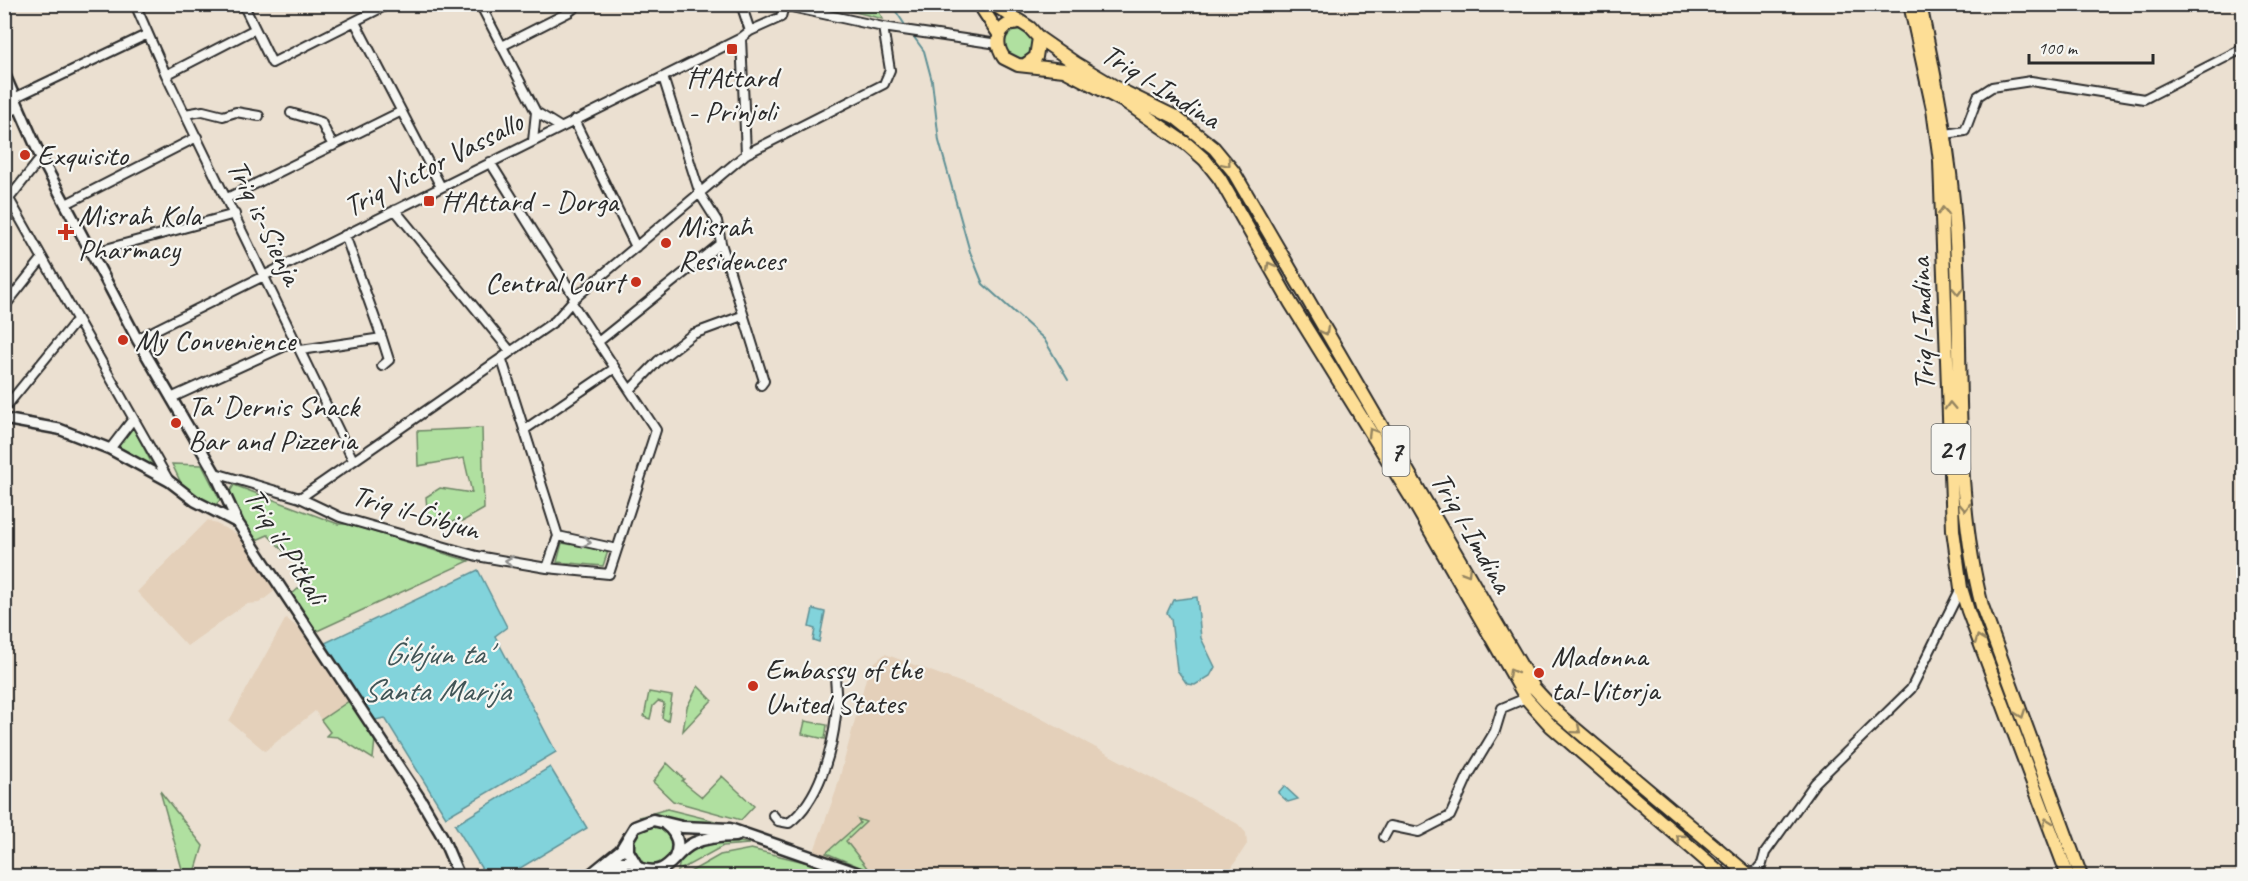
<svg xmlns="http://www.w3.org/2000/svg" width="2248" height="881" viewBox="0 0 2248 881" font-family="Caveat,sans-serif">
  <rect width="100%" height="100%" fill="#ebe0d1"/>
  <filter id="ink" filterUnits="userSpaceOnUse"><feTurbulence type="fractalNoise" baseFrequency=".0167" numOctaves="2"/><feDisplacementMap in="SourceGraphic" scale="12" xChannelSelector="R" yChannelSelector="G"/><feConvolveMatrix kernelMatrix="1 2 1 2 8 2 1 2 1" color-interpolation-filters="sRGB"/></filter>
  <g filter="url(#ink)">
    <path fill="#e4d0ba" d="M208,520L237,534L276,590L259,603L246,604L187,646L137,592Z
      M286,618L308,636L349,701L321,720L315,711L265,751L229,721Z
      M885,654L1005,699L1238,824L1246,833L1247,844L1226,876H874L814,851L836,791L869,667Z"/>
    <path fill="#b0e0a0" stroke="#6e8666" stroke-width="1.5" d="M828,5H875L883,19Z
      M1005 44a14 14 0 1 1 28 0a14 14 0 1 1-28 0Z
      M133,427L153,466L117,446Z
      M482,428L484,509L463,521H428L426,497L440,488L472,493L464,458L418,466L417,431Z
      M172,464L202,465L220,500L214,507L182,485Z
      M234,485L338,524H348L469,561L317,631L291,595L310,578L268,535L254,541L229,493Z
      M562,543L608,551L603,566L557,562Z
      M698,686L712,700L683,731L687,707Z
      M649,692L672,696L668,721L662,718L664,703L658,701L653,706L650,719L644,717Z
      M349,701L375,739L373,759L338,737L326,736L330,732L321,720Z
      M805,721L827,725L825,739L802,734Z
      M667,763L684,779L682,781L702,797L722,776L754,806L741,820L673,801L653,782Z
      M160,791L203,846L194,876H184Z
      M667,809L735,826L682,825L654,816L639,817Z
      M858,819L866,822L846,841L868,869L867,870L826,853L860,823Z
      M632 846a21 21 0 1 1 42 0a21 21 0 1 1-42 0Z
      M731,840L749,844L723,846L678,871C681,843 709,841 731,840Z
      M751,849L825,867L847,876H683L720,855Z
      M613,867L628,870L631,876H615L600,871Z"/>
    <path fill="#82d3db" stroke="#5f9095" stroke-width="1.5" d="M478,570L507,627L495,636L556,752L446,817L385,718L375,720L325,643Z
      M1197,597L1201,638L1215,667L1210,676L1195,685L1187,684L1177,670L1171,619L1167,613L1173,600Z
      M813,609L825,612L819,642L813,640L815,629L809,627Z
      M550,767L587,828L507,876H486L455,825Z
      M1284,786L1298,799L1288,802L1278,793Z"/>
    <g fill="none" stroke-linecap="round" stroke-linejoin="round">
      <path stroke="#5f9095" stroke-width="2" d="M891,4L907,28
        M911,33L924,51L932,81L939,141L970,252L983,284L1044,339L1068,380"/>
      <g stroke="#2b2b2b" stroke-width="12">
        <path id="minor" d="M135,4L166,75L353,460
          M243,4L272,63L389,4
          M480,4L536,112L560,127
          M741,4L750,31
          M782,5L883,27L998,44
          M355,22L441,187
          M741,38L746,154
          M502,46L569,12L579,4
          M166,75L255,29
          M663,77L700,194L717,221L721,243L764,381L761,385
          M14,98L148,34
          M291,113L321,122L333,146
          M4,114L18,108
          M185,114L203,111L223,116L236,112L259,116
          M574,120L636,247
          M1946,134L1965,131L1978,96L1992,87L2031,81L2144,99L2244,48
          M533,141L536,112
          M490,162L575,298
          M227,198L400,112
          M9,199L169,481
          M66,204L197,137
          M4,205L41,158
          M395,210L511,352
          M91,253L235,214
          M4,307L42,259
          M382,338L389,360L382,366
          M137,339L741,38L750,31L781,17L784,5
          M598,342L721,243
          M301,350L382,338L345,235
          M502,360L558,536L547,568
          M630,390L658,361L693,334L742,316
          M171,398L296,341
          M4,409L76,321
          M524,430L615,368
          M110,449L133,419
          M215,473L300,498L340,517L477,556L547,568L609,574L656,430L572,303
          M300,498L555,321L575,298L746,154L884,84L890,70L883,27
          M558,536L617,549
          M773,815L778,821L789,823C819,800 832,752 836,715C838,702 835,687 835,673
          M1384,837L1390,826L1419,832L1450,816L1468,776L1495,731L1502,708L1526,698
          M1747,873L1755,872L1762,864L1765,853L1815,783L1911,689L1961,588"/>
      </g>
      <g stroke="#2b2b2b" stroke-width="14">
        <path id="tertiary" d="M4,73L41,158L137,339L215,473L238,523L421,800L442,836L459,876
          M4,419L59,429L110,449L169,481L195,501L238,523"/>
      </g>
      <g stroke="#2b2b2b" stroke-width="15">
        <path id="secondary" d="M665,824C676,832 681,844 675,857
          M628,840V851L638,868C671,879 670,854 694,843C707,837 722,836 736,836
          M603,865L612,862H633
          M589,876L621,850L635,827L653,820L682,827L730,829L865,876"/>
      </g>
      <g stroke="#2b2b2b" stroke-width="16">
        <path id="trunk" d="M979,4L999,34
          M993,4L1030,28L1039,38L1075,63L1122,91L1175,117L1214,148L1233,171L1534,688L1559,715L1750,876
          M1910,4L1933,109L1940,161L1953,530L1961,588L1968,611L2068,876
          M1920,4C1935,78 1950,150 1955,225C1964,349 1951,487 1982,606L2081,876
          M1017,22C997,25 994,44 1004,58L1018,65L1064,70L1127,103L1188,145L1205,160L1220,179L1290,302L1412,499L1526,698L1551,726L1724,876
          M1025,65L1036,57L1039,38"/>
      </g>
      <use href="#minor" stroke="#f6f6f2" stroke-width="8"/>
      <use href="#tertiary" stroke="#f6f6f2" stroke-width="9"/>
      <use href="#secondary" stroke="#f6f6f2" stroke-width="10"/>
      <use href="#trunk" stroke="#fdde96" stroke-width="12"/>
    </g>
    <defs><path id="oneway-chevron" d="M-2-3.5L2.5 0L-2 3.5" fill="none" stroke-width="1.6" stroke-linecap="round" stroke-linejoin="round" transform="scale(1.5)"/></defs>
    <g stroke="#948460">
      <use href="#oneway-chevron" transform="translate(1227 163) rotate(49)"/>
      <use href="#oneway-chevron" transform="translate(1943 211) rotate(-94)"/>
      <use href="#oneway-chevron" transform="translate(1270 266) rotate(-119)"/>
      <use href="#oneway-chevron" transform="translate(1958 291) rotate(88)"/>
      <use href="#oneway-chevron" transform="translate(1325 331) rotate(61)"/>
      <use href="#oneway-chevron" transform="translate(1950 406) rotate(-92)"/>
      <use href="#oneway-chevron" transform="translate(1372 432) rotate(-121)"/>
      <use href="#oneway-chevron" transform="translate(1965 507) rotate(88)"/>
      <use href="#oneway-chevron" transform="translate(1467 572) rotate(59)"/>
      <use href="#oneway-chevron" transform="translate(1979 639) rotate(-111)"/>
      <use href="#oneway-chevron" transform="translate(1512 673) rotate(-119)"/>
      <use href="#oneway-chevron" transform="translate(2021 714) rotate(70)"/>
      <use href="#oneway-chevron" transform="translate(1577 730) rotate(40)"/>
      <use href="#oneway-chevron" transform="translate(2047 822) rotate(-111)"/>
      <use href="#oneway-chevron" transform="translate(1680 838) rotate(-139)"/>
    </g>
    <g stroke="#90908e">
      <use href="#oneway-chevron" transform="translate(587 542) rotate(13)"/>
      <use href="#oneway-chevron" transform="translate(509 561) rotate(-170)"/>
    </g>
  </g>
  <g fill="#c8321e" stroke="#f6f6f2" stroke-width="2">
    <rect x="726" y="43" width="12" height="12" rx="3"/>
    <circle cx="25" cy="155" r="6"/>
    <rect x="423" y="195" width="12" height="12" rx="3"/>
    <path d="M63 223h6v6h6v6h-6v6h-6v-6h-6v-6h6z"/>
    <circle cx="666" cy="243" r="6"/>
    <circle cx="636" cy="282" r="6"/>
    <circle cx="123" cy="340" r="6"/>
    <circle cx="176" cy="423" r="6"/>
    <circle cx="1539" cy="673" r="6"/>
    <circle cx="753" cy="686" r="6"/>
  </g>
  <g text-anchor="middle" stroke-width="4.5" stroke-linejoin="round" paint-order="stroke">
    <g fill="#f6f6f2" stroke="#686867" stroke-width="1.5">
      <rect x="1931.5" y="424" width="39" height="50" rx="4.5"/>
      <rect x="1382.5" y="426" width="27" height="50" rx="4.5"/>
    </g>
    <g font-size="28" font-weight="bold" fill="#2b2b2b">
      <text x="1951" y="459">21</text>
      <text x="1396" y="461">7</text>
    </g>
    <g font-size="30" fill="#2b2b2b" stroke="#f6f6f2" text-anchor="start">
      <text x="732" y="87" text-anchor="middle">Ħ'Attard<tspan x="732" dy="34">- Prinjoli</tspan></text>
      <text x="37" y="165">Exquisito</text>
      <text x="441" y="211">Ħ'Attard - Dorga</text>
      <text x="78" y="225">Misraħ Kola<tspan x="78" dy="34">Pharmacy</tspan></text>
      <text x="678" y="236">Misraħ<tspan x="678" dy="34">Residences</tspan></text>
      <text x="624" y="292" text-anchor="end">Central Court</text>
      <text x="135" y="350">My Convenience</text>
      <text x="188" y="416">Ta' Dernis Snack<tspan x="188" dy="34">Bar and Pizzeria</tspan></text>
      <text x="1551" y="666">Madonna<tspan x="1551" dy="34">tal-Vitorja</tspan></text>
      <text x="765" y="679">Embassy of the<tspan x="765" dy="34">United States</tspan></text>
    </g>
    <g font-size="30" fill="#2b2b2b" stroke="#f6f6f2">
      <text transform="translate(1161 86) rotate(32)" y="10">Triq l-Imdina</text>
      <text transform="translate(433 164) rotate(-27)" y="10">Triq Victor Vassallo</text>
      <text transform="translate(265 222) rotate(64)" y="10">Triq is-Sienja</text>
      <text transform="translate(1922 324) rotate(-92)" y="10">Triq l-Imdina</text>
      <text transform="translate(416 512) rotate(16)" y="10">Triq il-Ġibjun</text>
      <text transform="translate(1472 532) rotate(60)" y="10">Triq l-Imdina</text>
      <text transform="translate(286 546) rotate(58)" y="10">Triq il-Pitkali</text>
    </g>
    <g font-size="32" font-style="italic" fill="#415557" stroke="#f6f6f2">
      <text x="436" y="664">Ġibjun ta'<tspan x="436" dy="37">Santa Marija</tspan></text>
    </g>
  </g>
  <rect width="2248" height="881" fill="none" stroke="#f6f6f2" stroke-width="24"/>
  <rect x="12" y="12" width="2224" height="857" fill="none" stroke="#2b2b2b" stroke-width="2" filter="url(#ink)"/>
  <path d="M2029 54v9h124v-9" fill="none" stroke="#2b2b2b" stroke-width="3"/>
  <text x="2038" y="54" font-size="18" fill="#2b2b2b" stroke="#f6f6f2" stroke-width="4.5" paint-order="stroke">100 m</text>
</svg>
